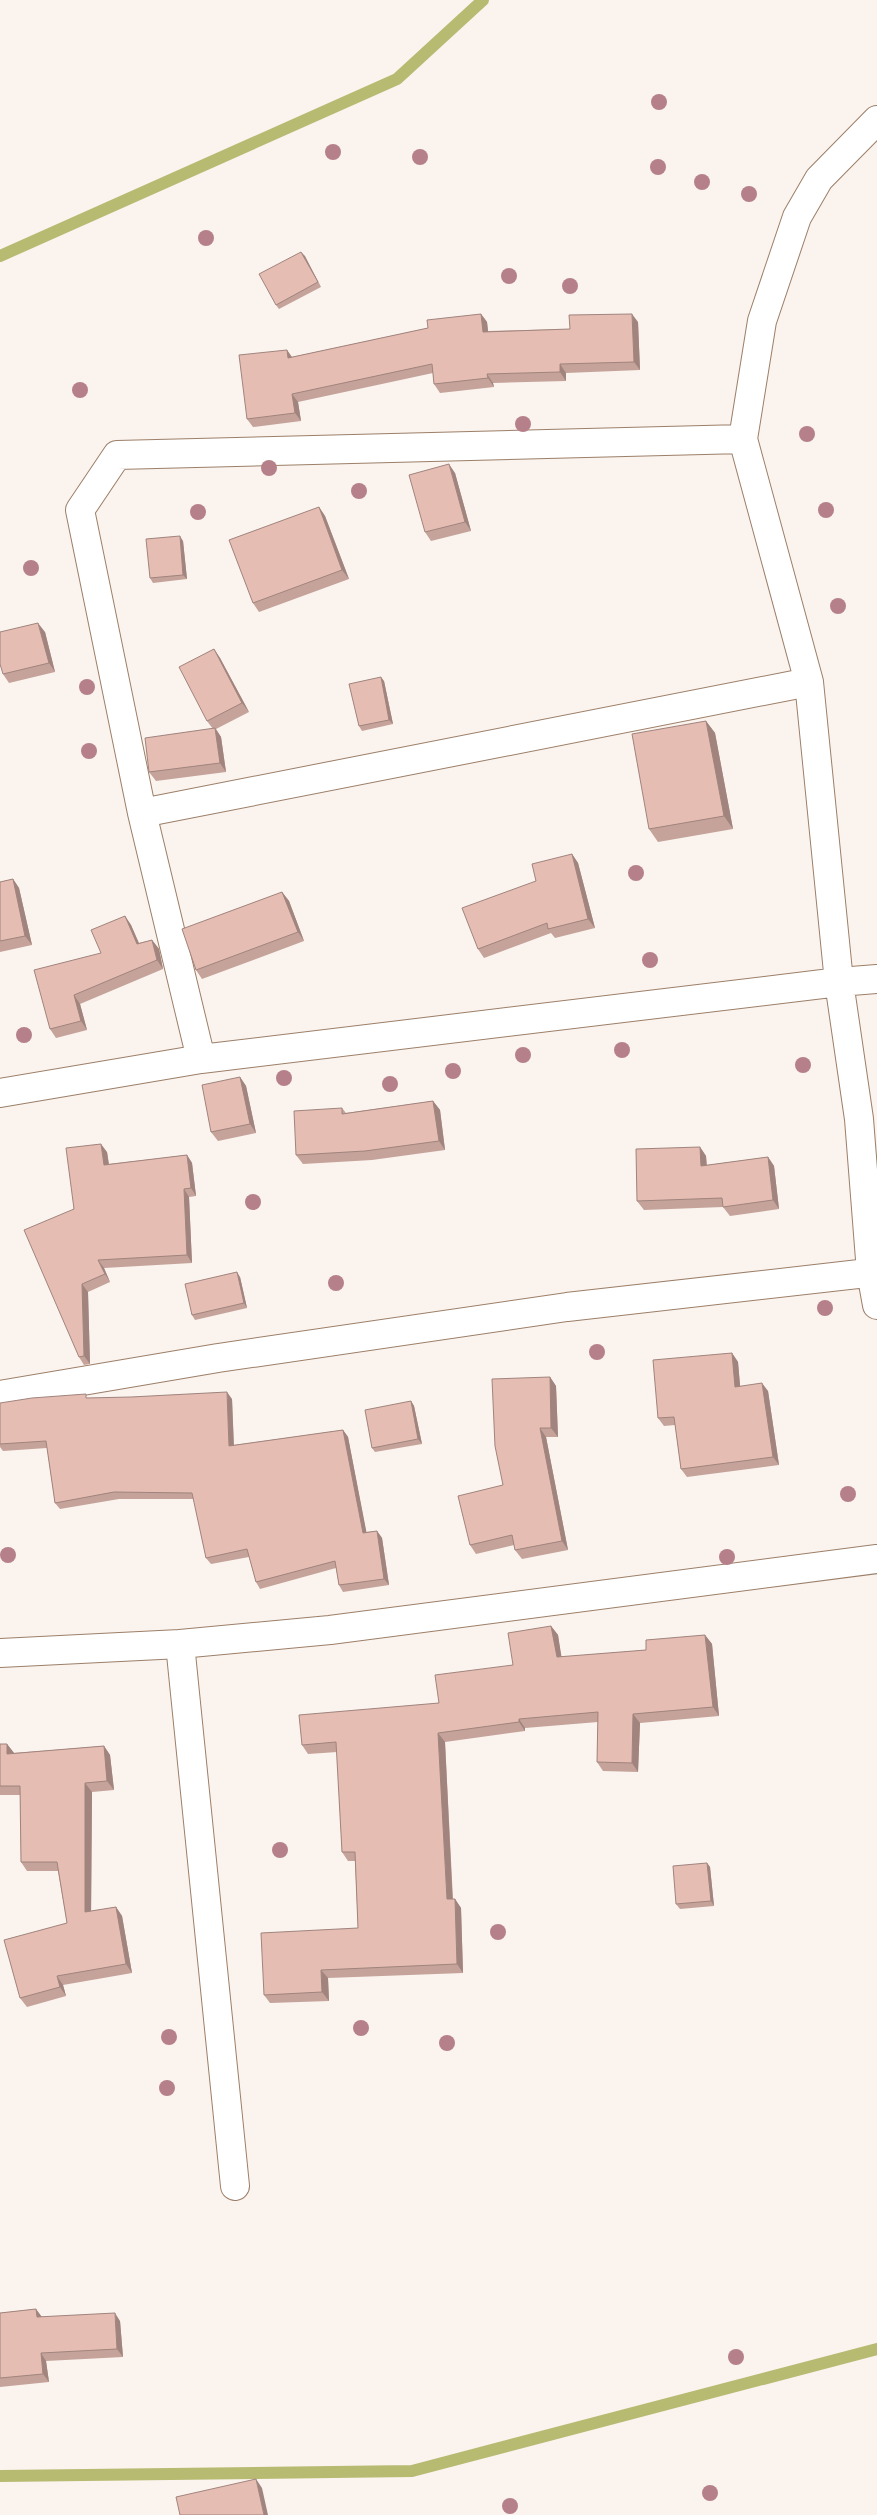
<svg xmlns="http://www.w3.org/2000/svg" width="877" height="2515" viewBox="0 0 877 2515" font-family="'Nunito Sans',sans-serif">
  <rect width="100%" height="100%" fill="#faf3ee"/>
  <g fill="none" stroke-linecap="round" stroke-linejoin="round">
    <path stroke="#b7ba71" stroke-width="12" d="M0,256L397,79L483,0
      M0,2476L412,2471L877,2349"/>
    <g stroke="#9c7f68" stroke-width="30">
      <path id="minor" d="M877,120L819,179L797,217L762,321L743,439L809,682L839,982L859,1119L871,1272L877,1305
        M142,813L809,682
        M201,1059L142,813L80,510L117,455L743,439
        M0,1093L201,1059L839,982L877,979
        M0,1395L218,1358L567,1307L877,1272
        M180,1644L235,2186
        M0,1653L180,1644L330,1630L877,1559"/>
    </g>
    <use href="#minor" stroke="#fff" stroke-width="28"/>
  </g>
  <g fill="#b5808a">
    <circle cx="659" cy="102" r="8"/>
    <circle cx="333" cy="152" r="8"/>
    <circle cx="420" cy="157" r="8"/>
    <circle cx="658" cy="167" r="8"/>
    <circle cx="702" cy="182" r="8"/>
    <circle cx="749" cy="194" r="8"/>
    <circle cx="206" cy="238" r="8"/>
    <circle cx="509" cy="276" r="8"/>
    <circle cx="570" cy="286" r="8"/>
    <circle cx="80" cy="390" r="8"/>
    <circle cx="523" cy="424" r="8"/>
    <circle cx="807" cy="434" r="8"/>
    <circle cx="269" cy="468" r="8"/>
    <circle cx="359" cy="491" r="8"/>
    <circle cx="826" cy="510" r="8"/>
    <circle cx="198" cy="512" r="8"/>
    <circle cx="31" cy="568" r="8"/>
    <circle cx="838" cy="606" r="8"/>
    <circle cx="87" cy="687" r="8"/>
    <circle cx="89" cy="751" r="8"/>
    <circle cx="636" cy="873" r="8"/>
    <circle cx="650" cy="960" r="8"/>
    <circle cx="24" cy="1035" r="8"/>
    <circle cx="622" cy="1050" r="8"/>
    <circle cx="523" cy="1055" r="8"/>
    <circle cx="803" cy="1065" r="8"/>
    <circle cx="453" cy="1071" r="8"/>
    <circle cx="284" cy="1078" r="8"/>
    <circle cx="390" cy="1084" r="8"/>
    <circle cx="253" cy="1202" r="8"/>
    <circle cx="336" cy="1283" r="8"/>
    <circle cx="825" cy="1308" r="8"/>
    <circle cx="597" cy="1352" r="8"/>
    <circle cx="848" cy="1494" r="8"/>
    <circle cx="8" cy="1555" r="8"/>
    <circle cx="727" cy="1557" r="8"/>
    <circle cx="280" cy="1850" r="8"/>
    <circle cx="498" cy="1932" r="8"/>
    <circle cx="361" cy="2028" r="8"/>
    <circle cx="169" cy="2037" r="8"/>
    <circle cx="447" cy="2043" r="8"/>
    <circle cx="167" cy="2088" r="8"/>
    <circle cx="736" cy="2357" r="8"/>
    <circle cx="710" cy="2493" r="8"/>
    <circle cx="510" cy="2506" r="8"/>
  </g>
  <path fill="#c5a39a" d="M301,252L321,287L279,309L276,305Z
    M481,314L487,322L488,331L570,329L638,322L640,370L566,373V381L493,383L494,387L440,393L434,384L433,373L298,402L301,421L253,427L247,419L287,350L292,357L428,328Z
    M455,473L471,531L431,541L425,532Z
    M319,507L325,516L349,579L259,612L253,603Z
    M183,541L187,579L153,583L150,578Z
    M45,632L55,672L9,683L3,674Z
    M214,649L220,658L249,712L216,729L221,737L226,772L156,781L149,772L213,729L207,721Z
    M384,681L393,724L362,731L359,726Z
    M706,721L715,733L733,829L658,842L649,829Z
    M572,854L578,863L595,928L555,938L551,933L484,958L478,949L536,881Z
    M13,879L19,888L32,945L0,952V882Z
    M282,892L289,901L304,941L202,979L196,970Z
    M125,916L131,925L139,943L152,940L159,949L163,969L80,1004L87,1030L56,1038L50,1029Z
    M240,1077L246,1086L256,1133L218,1141L211,1132Z
    M433,1101L440,1110L445,1150L372,1160L303,1164L296,1155L342,1108L346,1113Z
    M700,1147L706,1156L707,1165L768,1157L774,1166L779,1209L730,1216L723,1207L644,1210L637,1201Z
    M107,1152L109,1164L187,1155L192,1163L196,1196L189,1197L192,1263L104,1268L110,1282L88,1292L90,1364L84,1365L79,1357L74,1209Z
    M240,1277L247,1308L195,1320L192,1315Z
    M732,1353L738,1362L740,1386L768,1391L779,1465L687,1477L681,1469L675,1425L664,1426L658,1418Z
    M550,1377L556,1386L558,1437H546L568,1550L522,1559L515,1550L514,1545L476,1554L470,1545L503,1485Z
    M88,1398L232,1399L234,1445L343,1430L348,1437L366,1532L377,1531L382,1538L389,1585L343,1592L339,1585L336,1568L260,1589L256,1582L249,1557L211,1564L206,1558L194,1499H119L60,1509L55,1503L47,1448L3,1451L0,1447V1403Z
    M411,1401L414,1406L422,1444L375,1452L372,1448Z
    M551,1626L558,1635L561,1657L646,1650L705,1635L712,1644L719,1716L640,1723L638,1772L603,1771L597,1762L598,1722L525,1728V1731L445,1742L453,1899H455L461,1908L463,1973L328,1978L329,2001L270,2003L264,1995L358,1928L355,1861H348L342,1852L337,1752L308,1754L302,1745L439,1703L513,1665Z
    M0,1744H7L14,1753L104,1746L110,1755L114,1790L92,1792L91,1911L116,1907L122,1916L132,1973L63,1985L66,1996L27,2007L20,1998L67,1923L58,1871H27L21,1862L20,1795H0Z
    M707,1863L710,1867L714,1906L680,1909L676,1904Z
    M36,2309L41,2317L120,2321L123,2357L46,2361L49,2382L0,2387V2313Z"/>
  <path fill="#a0847d" d="M301,252L305,256L321,287L318,282Z
    M481,314L487,322L489,340L483,332Z
    M632,314L638,322L640,370L634,362Z
    M287,350L293,359L288,358Z
    M560,364L566,373V381L560,372Z
    M487,374L493,383L494,387L488,378Z
    M292,394L298,402L301,421L295,413Z
    M449,464L455,473L471,531L465,522Z
    M319,507L325,516L349,579L342,570Z
    M180,536L183,541L187,579L183,575Z
    M38,623L45,632L55,672L49,663Z
    M214,649L220,658L249,712L242,703Z
    M381,677L384,681L393,724L389,720Z
    M706,721L715,733L733,829L724,816Z
    M215,728L221,737L226,772L220,763Z
    M572,854L578,863L595,928L588,919Z
    M13,879L19,888L32,945L25,936Z
    M282,892L289,901L304,941L298,932Z
    M125,916L131,925L143,953L137,944Z
    M152,940L159,949L163,969L157,960Z
    M74,995L80,1004L87,1030L81,1021Z
    M240,1077L246,1086L256,1133L250,1124Z
    M433,1101L440,1110L445,1150L439,1141Z
    M101,1144L107,1152L110,1173L104,1165Z
    M700,1147L706,1156L707,1175L701,1166Z
    M187,1155L192,1163L196,1196L191,1188Z
    M768,1157L774,1166L779,1209L773,1200Z
    M184,1189L189,1197L192,1263L187,1255Z
    M98,1260L104,1268L110,1282L105,1274Z
    M237,1272L240,1277L247,1308L244,1303Z
    M82,1284L88,1292L90,1364L84,1356Z
    M732,1353L738,1362L741,1396L735,1387Z
    M550,1377L556,1386L558,1437L551,1428Z
    M762,1383L768,1391L779,1465L773,1457Z
    M227,1392L232,1399L234,1452L229,1446Z
    M411,1401L414,1406L422,1444L418,1439Z
    M540,1428L546,1437L568,1550L562,1541Z
    M343,1430L348,1437L368,1540L363,1533Z
    M377,1531L382,1538L389,1585L384,1579Z
    M551,1626L558,1635L563,1666L557,1657Z
    M705,1635L712,1644L719,1716L713,1707Z
    M633,1714L640,1723L638,1772L632,1763Z
    M519,1719L525,1728V1731L519,1722Z
    M438,1733L445,1742L453,1908L447,1899Z
    M7,1744L14,1753V1763L7,1754Z
    M104,1746L110,1755L114,1790L107,1781Z
    M85,1783L92,1792L91,1921L85,1912Z
    M707,1863L710,1867L714,1906L711,1901Z
    M455,1899L461,1908L463,1973L457,1964Z
    M116,1907L122,1916L132,1973L126,1964Z
    M321,1970L328,1978L329,2001L322,1992Z
    M57,1976L63,1985L66,1996L60,1987Z
    M36,2309L42,2317H37Z
    M115,2313L120,2321L123,2357L117,2349Z
    M41,2353L46,2361L49,2382L43,2374Z
    M256,2479L262,2488L268,2515H264Z"/>
  <path fill="#e5bdb3" stroke="#a0847d" d="M301,252L318,282L276,305L259,274Z
    M481,314L483,332L570,329L569,315L632,314L634,362L560,364V372L487,374L488,378L434,384L432,364L292,394L295,413L247,419L239,355L287,350L288,358L428,328L427,320Z
    M449,464L465,522L425,532L409,475Z
    M319,507L342,570L253,603L229,540Z
    M180,536L183,575L150,578L146,539Z
    M38,623L49,663L3,674L0,664V632Z
    M214,649L242,703L207,721L179,667Z
    M381,677L389,720L359,726L349,684Z
    M706,721L724,816L649,829L632,734Z
    M215,728L220,763L149,772L145,738Z
    M572,854L588,919L548,929L547,923L478,949L462,908L536,881L532,864Z
    M13,879L25,936L0,941V882Z
    M282,892L298,932L196,970L182,929Z
    M125,916L137,944L152,940L157,960L74,995L81,1021L50,1029L34,970L101,953L91,930Z
    M240,1077L250,1124L211,1132L202,1085Z
    M433,1101L439,1141L365,1151L296,1155L294,1111L342,1108V1114Z
    M101,1144L104,1165L187,1155L191,1188L184,1189L187,1255L98,1260L105,1274L82,1284L84,1356L79,1357L24,1230L74,1209L66,1148Z
    M700,1147L701,1166L768,1157L773,1200L723,1207L722,1198L637,1201L636,1149Z
    M237,1272L244,1303L192,1315L185,1284Z
    M732,1353L735,1387L762,1383L773,1457L681,1469L674,1417L658,1418L653,1360Z
    M550,1377L551,1428H540L562,1541L515,1550L512,1535L470,1545L458,1496L503,1485L495,1446L492,1379Z
    M227,1392L229,1446L343,1430L363,1533L377,1531L384,1579L339,1585L335,1561L256,1582L247,1549L206,1558L192,1493L114,1492L55,1503L46,1441L0,1444V1403L32,1398L86,1394V1398L131,1397Z
    M411,1401L418,1439L372,1448L365,1410Z
    M551,1626L557,1657L646,1650V1640L705,1635L713,1707L633,1714L632,1763L597,1762L598,1712L519,1719V1722L438,1733L447,1899H455L457,1964L321,1970L322,1992L264,1995L261,1933L358,1928L355,1852H342L336,1742L302,1745L299,1715L439,1703L435,1675L513,1665L508,1633Z
    M0,1744H7V1754L104,1746L107,1781L85,1783V1912L116,1907L126,1964L57,1976L60,1987L20,1998L4,1940L67,1923L57,1862H21L20,1786H0Z
    M707,1863L711,1901L676,1904L673,1866Z
    M36,2309L37,2317L115,2313L117,2349L41,2353L43,2374L0,2378V2313Z
    M256,2479L264,2515H180L176,2497Z"/>
</svg>
